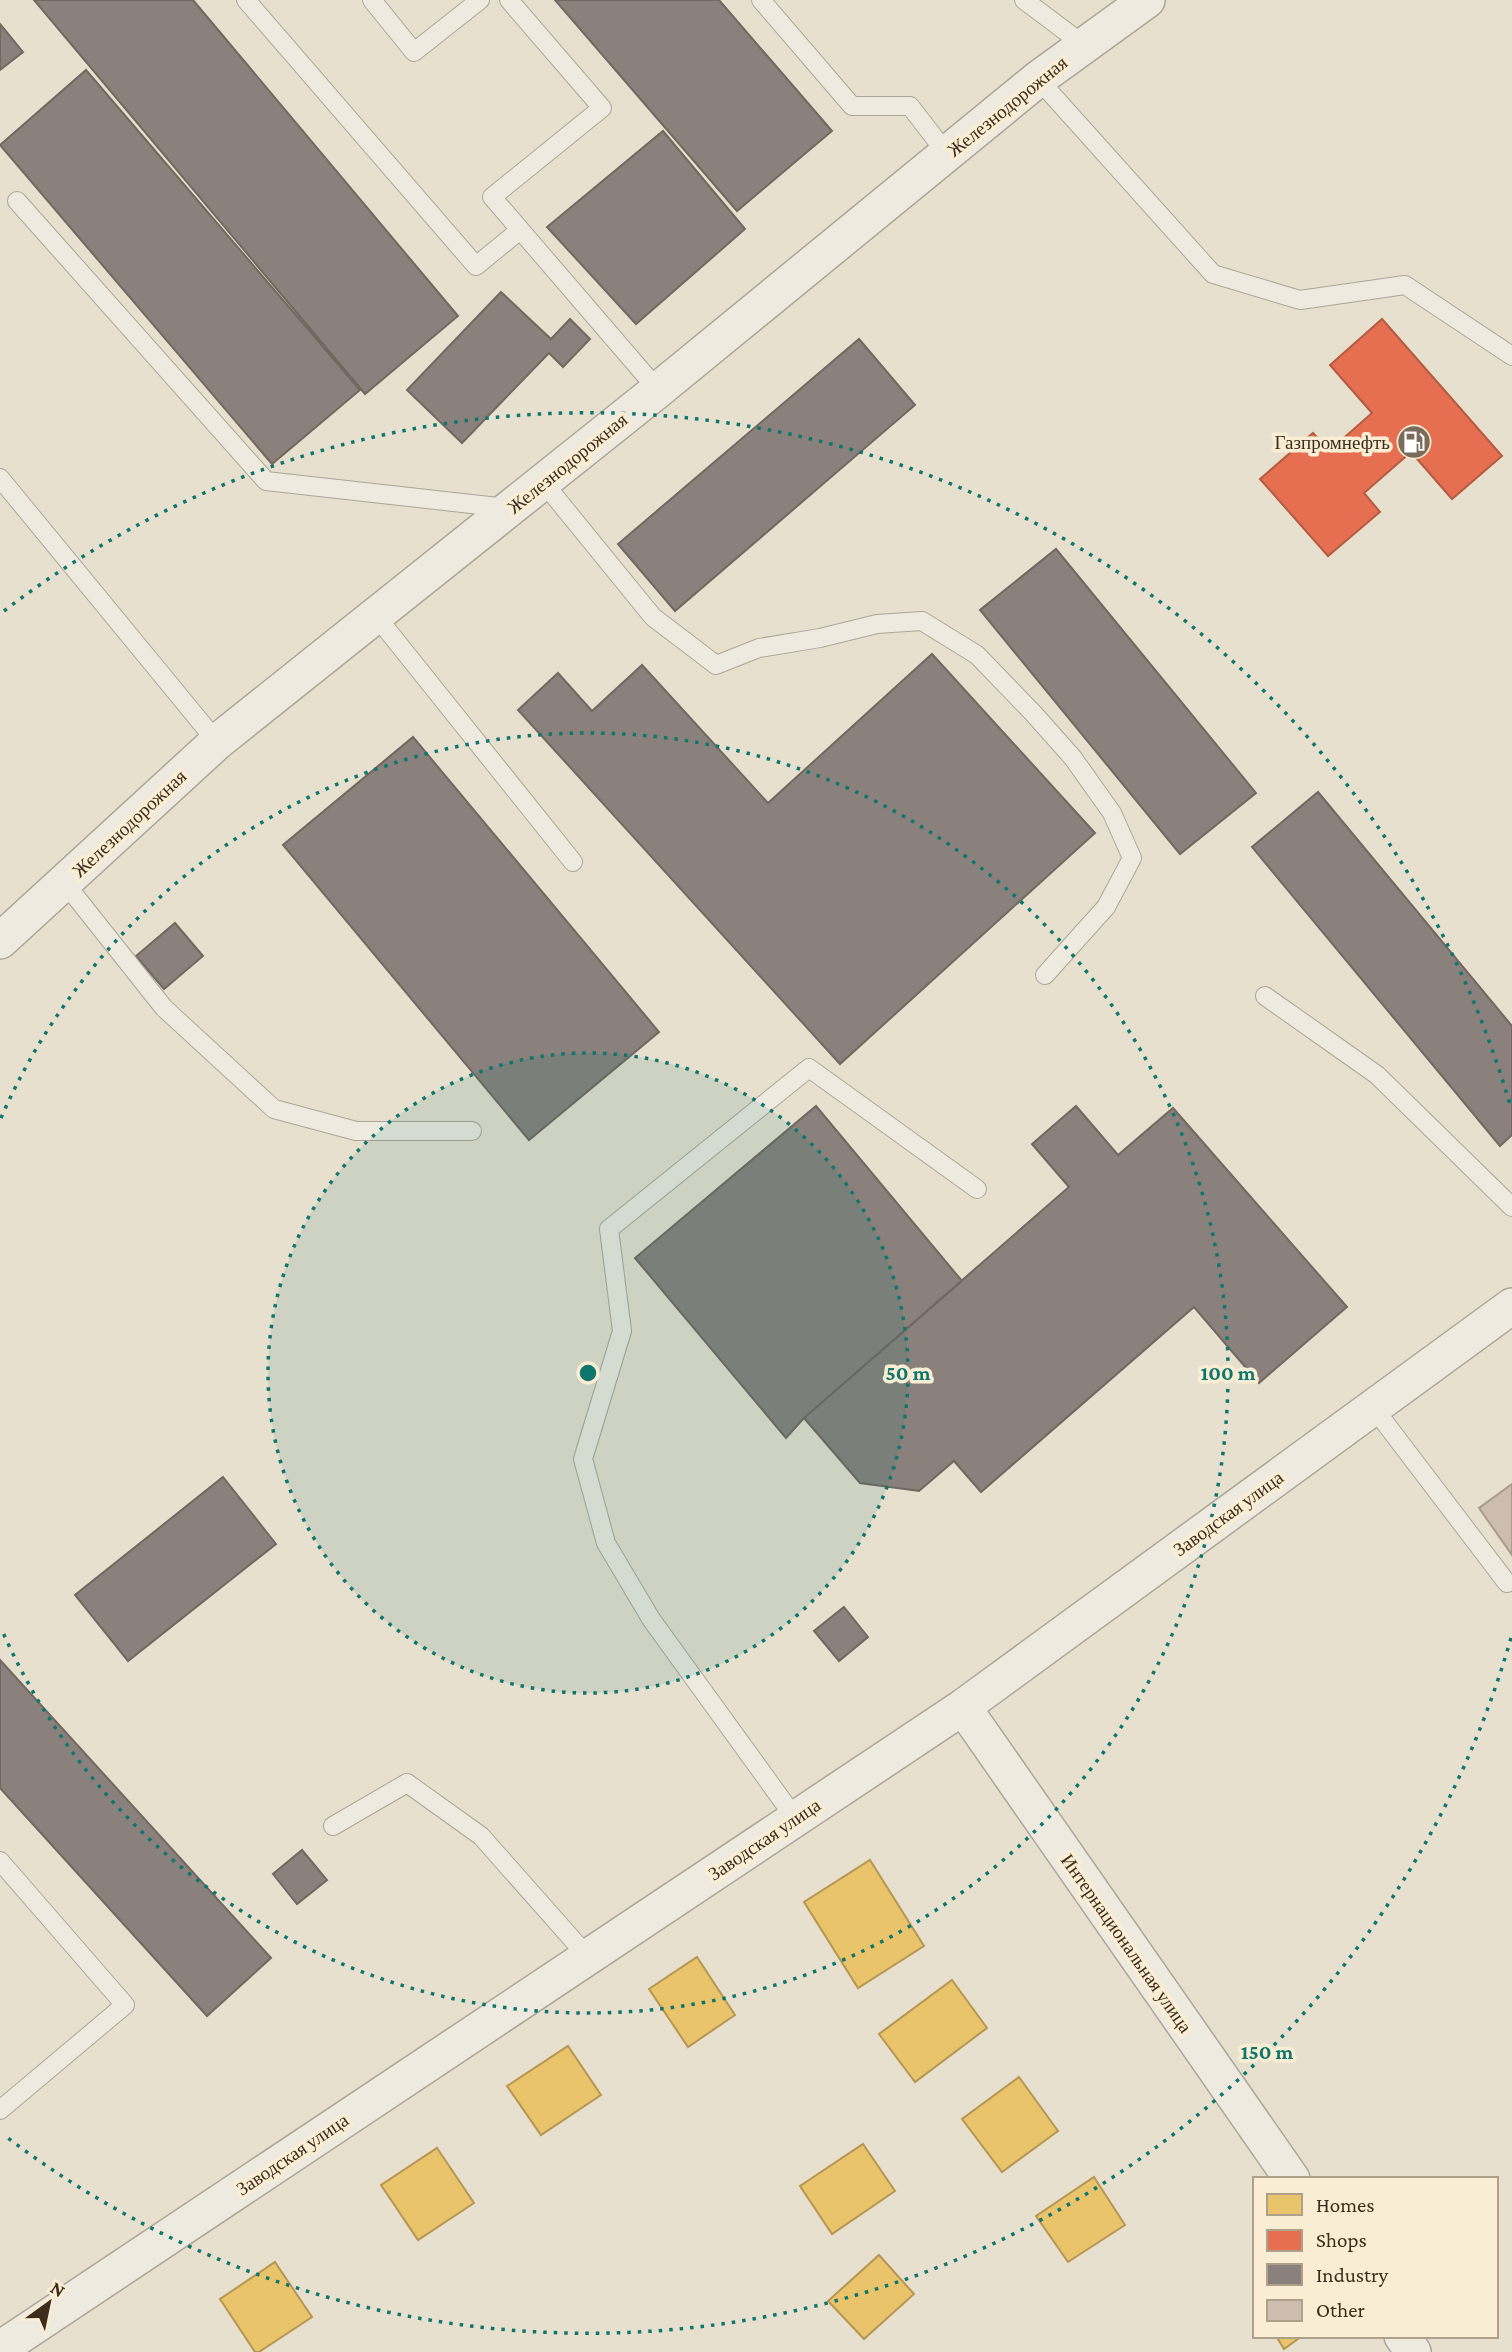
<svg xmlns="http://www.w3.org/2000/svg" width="1512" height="2352" viewBox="0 0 1512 2352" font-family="'Crimson Pro',serif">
  <rect width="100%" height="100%" fill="#e8e0ce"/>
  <path fill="#e9c46a" stroke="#b69653" stroke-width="2" d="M870,1860L924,1946L858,1988L804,1902Z
    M697,1957L735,2015L688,2047L649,1989Z
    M952,1980L987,2028L915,2082L879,2034Z
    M568,2046L601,2095L541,2135L507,2086Z
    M1019,2077L1058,2131L1002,2172L962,2119Z
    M863,2144L895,2191L832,2234L800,2186Z
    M437,2148L474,2203L418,2240L381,2185Z
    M1094,2177L1125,2225L1068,2262L1036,2216Z
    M879,2255L914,2294L864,2339L828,2301Z
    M275,2262L312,2317L259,2352H255L220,2299Z
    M1276,2336H1302L1284,2349Z"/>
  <path fill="#e76f51" stroke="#b45b41" stroke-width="2" d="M1382,319L1502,456L1452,499L1411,452L1364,493L1380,512L1328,556L1260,479L1313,433L1329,451L1372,413L1330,365Z"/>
  <path fill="#8a817c" stroke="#736860" stroke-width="2" d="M34,0H193L458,316L365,394Z
    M555,0H719L832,131L737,211Z
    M0,24L23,52L0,70Z
    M86,70L360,390L272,464L0,145Z
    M663,131L745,229L636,324L547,227Z
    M501,292L551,339L570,319L590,339L563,367L549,353L462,443L407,390Z
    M859,339L915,405L675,611L618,544Z
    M1056,549L1256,793L1180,854L980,610Z
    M932,654L1095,833L840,1064L518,710L558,673L592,711L642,665L768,803Z
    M413,737L659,1032L529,1140L283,845Z
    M1318,792L1512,1026V1135L1500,1146L1252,847Z
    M175,923L203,956L164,989L136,956Z
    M816,1106L962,1281L804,1418L786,1438L635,1258Z
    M1076,1106L1118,1155L1173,1108L1347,1307L1259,1383L1194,1307L981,1492L954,1461L919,1491L860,1483L804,1418L1069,1187L1032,1144Z
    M223,1477L276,1544L128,1661L75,1595Z
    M844,1607L868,1637L839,1661L814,1631Z
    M0,1660L271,1958L207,2016L0,1788Z
    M302,1850L327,1880L297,1904L273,1874Z"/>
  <path fill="#ccbdae" stroke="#a99b8d" stroke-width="2" d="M1512,1484V1555L1479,1508Z"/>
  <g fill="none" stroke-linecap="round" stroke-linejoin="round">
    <g stroke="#ada597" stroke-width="20">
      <path id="lane" d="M246,0L476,266L520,230
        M372,0L414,52L480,0
        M509,0L602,108L492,197L658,390
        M761,0L852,106H910L947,154
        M1024,0L1084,45
        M1038,79L1213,274L1300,300L1405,285L1512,356
        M17,201L266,481L507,508
        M0,478L217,742
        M543,482L653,617L716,665L759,648L820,638L877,624L922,621L977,655L1033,713L1073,758L1112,813L1132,858L1106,907L1045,975
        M376,616L573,862
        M64,882L164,1008L274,1109L356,1131H472
        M1265,996L1377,1075L1512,1207
        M1373,1407L1507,1583
        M795,1818L651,1619L606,1543L583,1459L622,1331L609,1229L809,1068L977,1189
        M333,1826L407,1783L481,1836L588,1957
        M0,1861L125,2005L0,2110"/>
    </g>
    <g stroke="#ada597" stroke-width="38">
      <path id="street" d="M0,941L217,742L658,390L1038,79L1147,0
        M963,1707L1292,2179
        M1402,2336L1413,2352
        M0,2349L963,1707L1512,1306"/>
    </g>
    <use href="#lane" stroke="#efeae0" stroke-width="18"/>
    <use href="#street" stroke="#efeae0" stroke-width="35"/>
  </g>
  <circle cx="588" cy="1373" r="320" fill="#0f766e" fill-opacity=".12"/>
  <g fill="none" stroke="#0f766e" stroke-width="3.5" stroke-dasharray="3.5 7">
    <circle cx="588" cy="1373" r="320"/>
    <path d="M1 1118A640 640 0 1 1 1 1628"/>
    <path d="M1511 1638A960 960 0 0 1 4 2135M4 611A960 960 0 0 1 1511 1108"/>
  </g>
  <defs>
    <g id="fuel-disc" transform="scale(1.75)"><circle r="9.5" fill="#7a6b5b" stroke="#f9eed3"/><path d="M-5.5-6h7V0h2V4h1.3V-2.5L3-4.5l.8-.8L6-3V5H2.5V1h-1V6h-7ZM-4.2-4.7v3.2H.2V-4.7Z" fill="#fff"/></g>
  </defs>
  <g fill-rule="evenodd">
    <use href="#fuel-disc" x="1414" y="442"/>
  </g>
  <g text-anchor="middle" stroke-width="7" stroke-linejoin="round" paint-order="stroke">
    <g font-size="19" fill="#3e2c1d" stroke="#f9eed3">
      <text transform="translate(1007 106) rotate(-39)" y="7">Железнодорожная</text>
      <text transform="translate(567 463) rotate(-39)" y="7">Железнодорожная</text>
      <text transform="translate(129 823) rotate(-43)" y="7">Железнодорожная</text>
      <text transform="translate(1228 1513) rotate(-36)" y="7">Заводская улица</text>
      <text transform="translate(764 1839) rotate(-34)" y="7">Заводская улица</text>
      <text transform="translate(1127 1943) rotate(55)" y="7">Интернациональная улица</text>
      <text transform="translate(292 2154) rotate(-34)" y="7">Заводская улица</text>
    </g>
    <g font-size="19" fill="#3e2c1d" stroke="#f9eed3" text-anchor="end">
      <text x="1390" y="449">Газпромнефть</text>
    </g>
  </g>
  <circle cx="588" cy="1373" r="10" fill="#0f766e" stroke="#f9eed3" stroke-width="3.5"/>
  <g font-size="21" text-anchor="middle" font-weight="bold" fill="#0f766e" stroke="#f9eed3" stroke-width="7" stroke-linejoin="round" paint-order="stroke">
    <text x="908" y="1380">50 m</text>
    <text x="1228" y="1380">100 m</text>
    <text x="1267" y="2059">150 m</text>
  </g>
  <rect x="1253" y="2177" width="245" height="161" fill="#f9eed3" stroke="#aea08a" stroke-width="2"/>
  <rect x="1267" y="2194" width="35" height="21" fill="#e9c46a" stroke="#aea08a" stroke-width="2"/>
  <text x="1316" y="2212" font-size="21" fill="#3e2c1d">Homes</text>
  <rect x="1267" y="2230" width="35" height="21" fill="#e76f51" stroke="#aea08a" stroke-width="2"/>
  <text x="1316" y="2247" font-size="21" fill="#3e2c1d">Shops</text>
  <rect x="1267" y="2264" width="35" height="21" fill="#8a817c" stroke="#aea08a" stroke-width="2"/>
  <text x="1316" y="2282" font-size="21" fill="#3e2c1d">Industry</text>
  <rect x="1267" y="2300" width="35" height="21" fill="#ccbdae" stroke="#aea08a" stroke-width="2"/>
  <text x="1316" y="2317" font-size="21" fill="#3e2c1d">Other</text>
  <g transform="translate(49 2303) rotate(33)" stroke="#f9eed3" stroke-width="5" paint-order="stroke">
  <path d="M0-5L12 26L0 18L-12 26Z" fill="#3e2c1d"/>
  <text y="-10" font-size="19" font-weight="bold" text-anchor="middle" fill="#3e2c1d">N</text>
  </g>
</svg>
